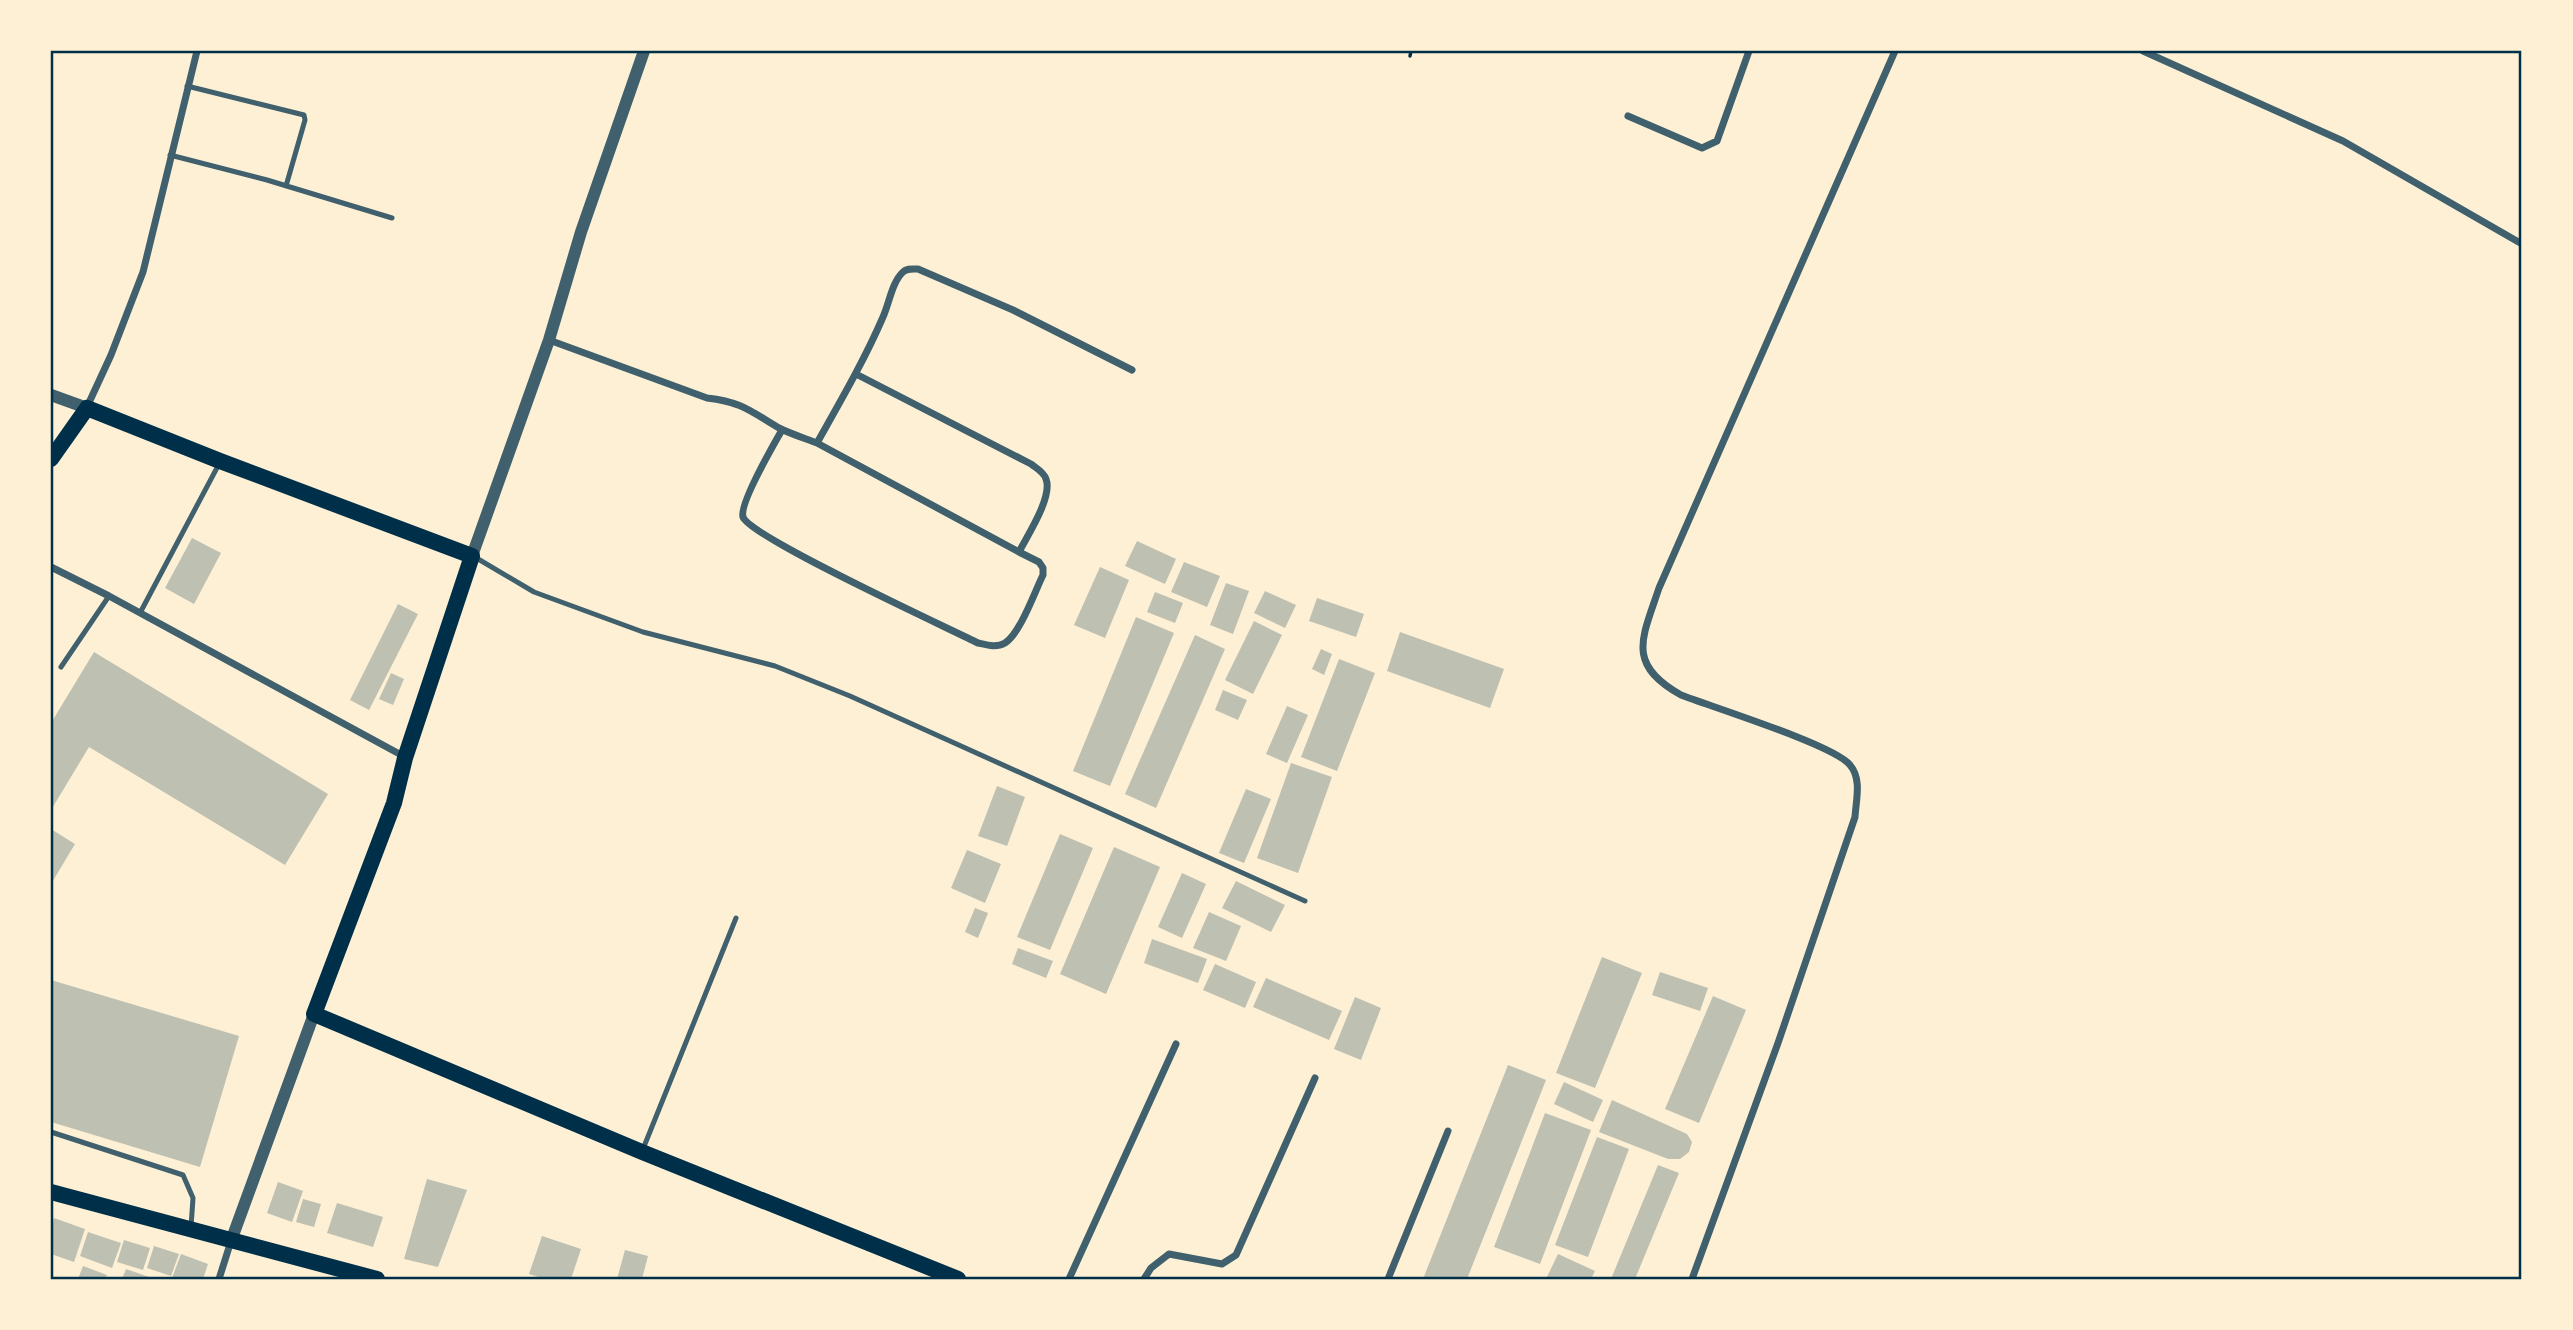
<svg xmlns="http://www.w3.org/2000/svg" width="2573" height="1330" viewBox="0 0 2573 1330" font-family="Merriweather,serif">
  <rect width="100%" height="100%" fill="#fdf0d5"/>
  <path fill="#bec0b2" d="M192,538L221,553L194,604L165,588Z
    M1137,541L1176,559L1165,584L1125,566Z
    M1184,562L1220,576L1207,607L1171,592Z
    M1100,567L1129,580L1105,638L1074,625Z
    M1226,583L1249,591L1233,634L1210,625Z
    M1265,591L1296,605L1285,628L1254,613Z
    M1155,592L1183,603L1175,623L1147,612Z
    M1317,598L1364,614L1356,637L1309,621Z
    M398,604L418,614L369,710L350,700Z
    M1136,617L1174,633L1110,786L1073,771Z
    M1254,621L1282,635L1253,694L1225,680Z
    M1400,632L1504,669L1490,708L1387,671Z
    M1195,635L1225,649L1156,808L1125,794Z
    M1321,649L1332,654L1324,675L1312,669Z
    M94,652L328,794L285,865L89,747L51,810V723Z
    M1339,659L1375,673L1337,771L1301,757Z
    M391,673L404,679L393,705L379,699Z
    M1223,690L1247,700L1238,720L1215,710Z
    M1287,706L1308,715L1287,763L1266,754Z
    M1291,763L1332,777L1298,873L1257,858Z
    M997,786L1025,797L1007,846L978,836Z
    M1246,789L1271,799L1244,863L1219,853Z
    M51,829L75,844L51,884Z
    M1060,834L1093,848L1050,950L1017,937Z
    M1114,847L1160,867L1106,994L1060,974Z
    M967,850L1001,864L985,903L951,888Z
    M1182,873L1206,884L1182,938L1158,927Z
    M1236,881L1285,905L1271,932L1222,908Z
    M975,908L988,913L978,938L965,932Z
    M1209,912L1241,926L1226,961L1193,948Z
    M1152,939L1207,959L1198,983L1144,963Z
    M1018,948L1053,961L1046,978L1012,964Z
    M1602,957L1642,973L1595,1088L1556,1073Z
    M1215,964L1256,982L1245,1008L1203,990Z
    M1660,972L1708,988L1700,1011L1652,995Z
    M1266,978L1342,1011L1329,1040L1253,1007Z
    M51,980L239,1036L200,1167L51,1122Z
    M1713,996L1746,1010L1699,1123L1665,1109Z
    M1355,997L1381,1008L1361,1060L1334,1049Z
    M1508,1065L1546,1080L1467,1279H1423Z
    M1564,1082L1603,1100L1593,1122L1554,1104Z
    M1612,1100L1687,1134L1692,1142L1689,1152L1680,1159H1668L1599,1132Z
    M1545,1113L1591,1130L1540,1264L1494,1247Z
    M1597,1137L1629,1149L1588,1257L1555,1245Z
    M1658,1165L1679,1173L1635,1279H1611Z
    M427,1179L467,1190L438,1267L404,1259Z
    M278,1182L303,1191L292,1222L267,1213Z
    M303,1199L321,1204L314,1227L296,1222Z
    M337,1203L383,1217L373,1247L327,1233Z
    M54,1218L85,1229L74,1262L51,1254V1228Z
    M88,1232L121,1243L112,1268L80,1256Z
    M542,1236L581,1249L571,1279H545L529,1274Z
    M124,1240L150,1248L143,1270L117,1262Z
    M154,1246L179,1254L171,1276L147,1268Z
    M625,1250L648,1256L642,1279H617Z
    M181,1254L208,1264L203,1279L172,1278Z
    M1558,1254L1595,1271L1591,1279H1546Z
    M83,1266L107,1275L105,1279H78Z
    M126,1269L155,1279H122Z"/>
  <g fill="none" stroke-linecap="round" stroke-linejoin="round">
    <path stroke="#003049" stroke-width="3.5" d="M1410,56L1411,51"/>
    <path stroke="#3f606c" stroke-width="5" d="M187,86L304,115L305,120L286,186
      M170,155L267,180L392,218
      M473,556L534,592L643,632L775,666L850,696L1305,901
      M140,613L219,464
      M61,667L109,596
      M51,1132L183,1175L193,1198L191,1227
      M643,1149L736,918"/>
    <path stroke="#3f606c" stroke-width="7" d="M2143,51L2343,141L2522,244
      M1628,116L1702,148L1717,141L1749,51
      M549,340L707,398C742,402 750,411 779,428C791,434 804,438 817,443L1019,552C1027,536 1053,497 1046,479C1044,472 1036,468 1031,464L856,374
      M87,407L111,355L143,272L197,51
      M782,430C774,444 739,504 743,517C750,537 946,627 978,643C987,645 996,648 1005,643C1020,634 1035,591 1043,575V568L1039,562L1019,552
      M817,443C840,402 864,361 883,317C889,304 892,282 903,272C907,268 912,269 918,269L1013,310L1132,370
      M51,567L109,596L405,757
      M219,1279L231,1241
      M1069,1279L1176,1044
      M1144,1279L1151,1268L1169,1254L1222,1264L1236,1255L1315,1078
      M1388,1279L1448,1131
      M1692,1279L1778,1043L1855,817C1856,800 1862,779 1850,765C1834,745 1712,707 1681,695C1626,664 1642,639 1659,588L1895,51"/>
    <path stroke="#3f606c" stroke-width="12" d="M51,395L87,408
      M472,556L549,340L581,232L644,51
      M231,1241L314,1014"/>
    <path stroke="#003049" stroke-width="16" d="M51,459L87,408L220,461L472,556L405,758L394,803L314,1014L642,1152L958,1279
      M51,1192L377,1279"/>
  </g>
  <rect width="2573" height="1330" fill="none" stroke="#fdf0d5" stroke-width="105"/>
  <rect x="52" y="52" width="2468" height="1226" fill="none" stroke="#003049" stroke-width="2.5"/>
</svg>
